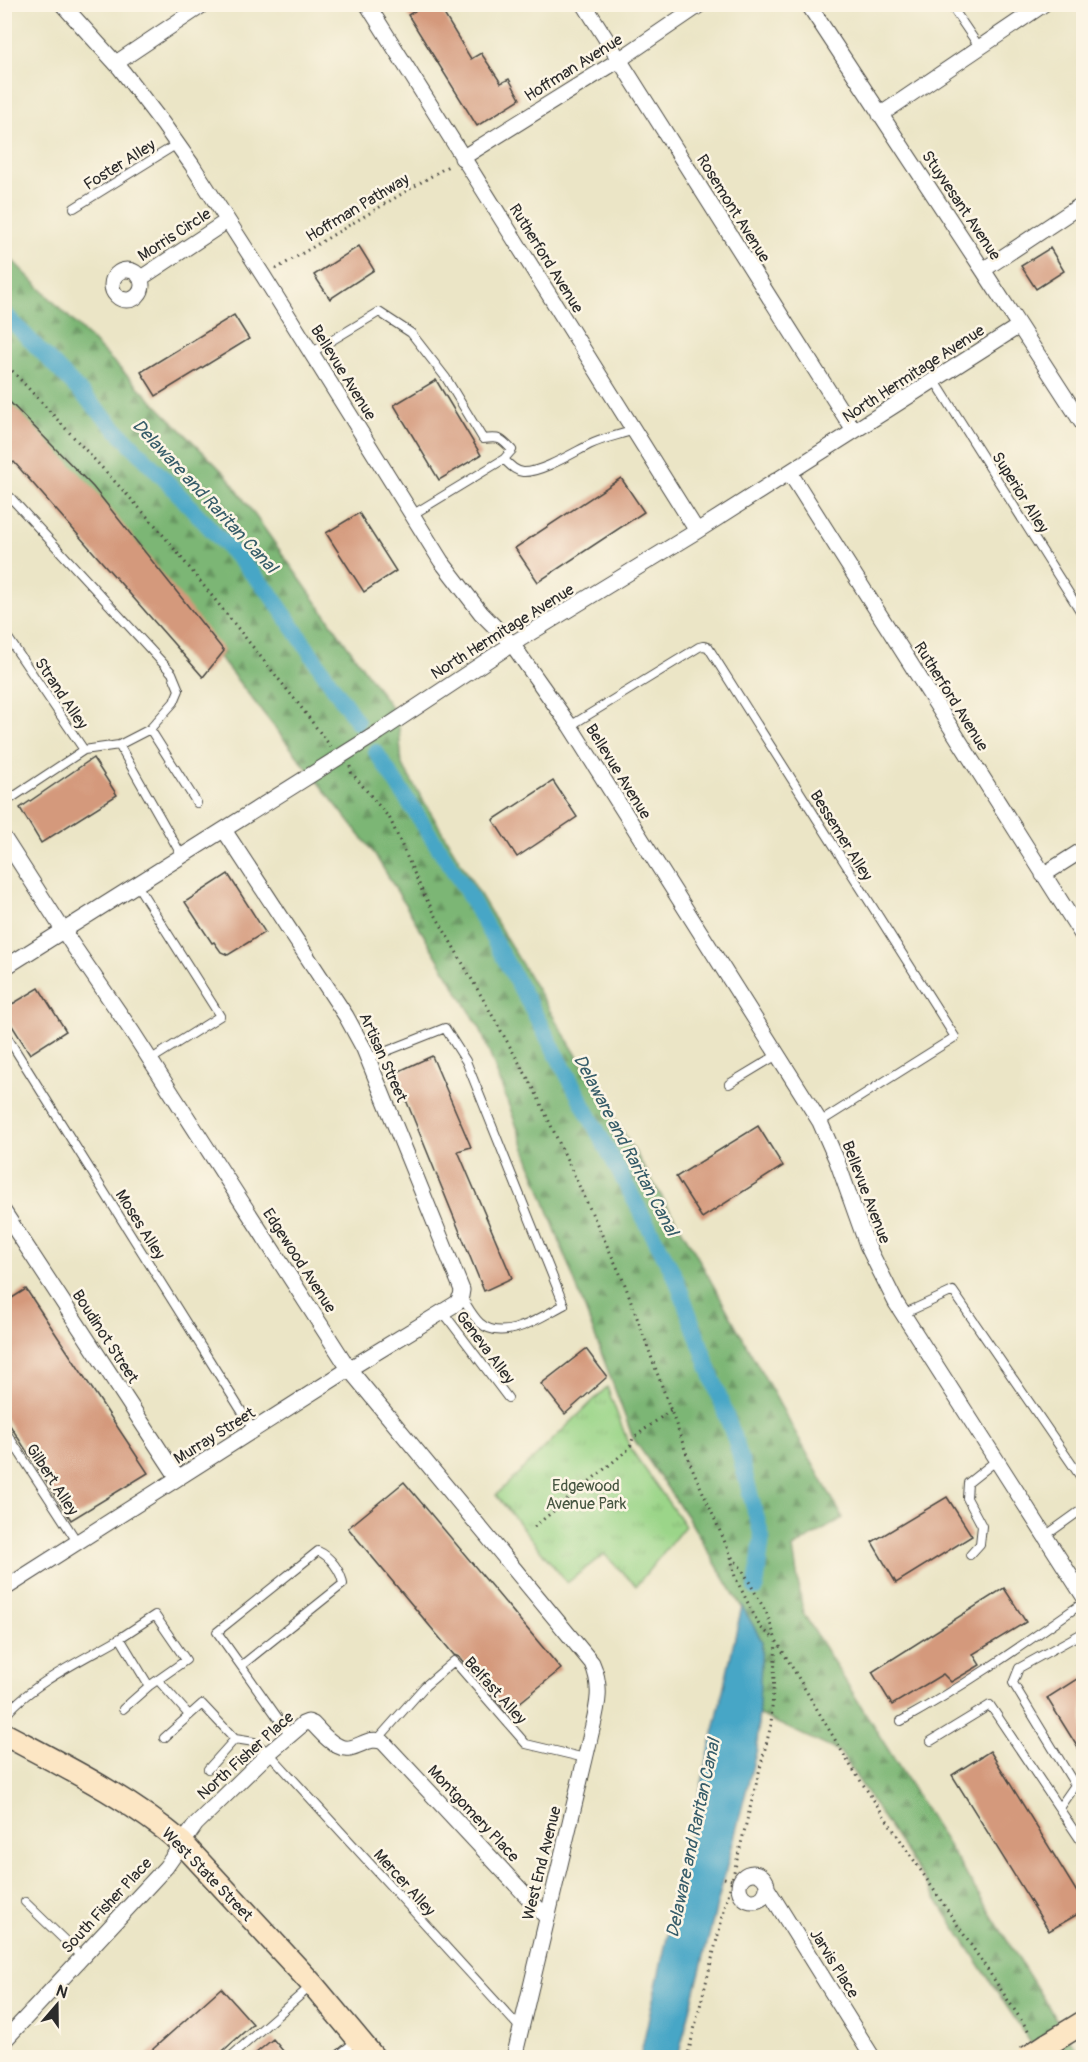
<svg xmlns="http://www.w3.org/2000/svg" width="1088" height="2062" viewBox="0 0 1088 2062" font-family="Pangolin,sans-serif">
  <defs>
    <pattern id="grass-tufts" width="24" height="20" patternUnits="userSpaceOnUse" patternTransform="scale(1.5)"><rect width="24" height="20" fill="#9bd589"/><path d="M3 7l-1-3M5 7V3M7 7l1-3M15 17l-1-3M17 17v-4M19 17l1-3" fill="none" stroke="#86b776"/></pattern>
    <pattern id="forest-firs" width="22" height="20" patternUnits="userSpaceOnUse" patternTransform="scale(1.5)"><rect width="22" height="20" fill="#7cb675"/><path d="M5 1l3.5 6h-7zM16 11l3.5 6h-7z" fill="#669460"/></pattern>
  </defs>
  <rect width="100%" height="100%" fill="#fcf5e5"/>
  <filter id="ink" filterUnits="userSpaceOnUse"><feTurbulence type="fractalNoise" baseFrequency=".0167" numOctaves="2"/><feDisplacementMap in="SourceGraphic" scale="12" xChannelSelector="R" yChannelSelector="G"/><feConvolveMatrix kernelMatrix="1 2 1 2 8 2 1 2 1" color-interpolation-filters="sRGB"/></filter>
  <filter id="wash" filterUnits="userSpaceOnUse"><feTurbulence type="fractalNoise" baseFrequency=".008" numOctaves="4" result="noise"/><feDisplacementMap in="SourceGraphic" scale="24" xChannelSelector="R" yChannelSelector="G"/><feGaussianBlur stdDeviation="1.35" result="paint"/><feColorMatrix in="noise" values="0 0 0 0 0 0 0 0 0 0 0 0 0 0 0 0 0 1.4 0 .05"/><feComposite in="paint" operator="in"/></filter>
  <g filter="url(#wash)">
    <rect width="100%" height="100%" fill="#ebe5c6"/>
    <path fill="url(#grass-tufts)" stroke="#63805a" stroke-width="1.5" d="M607,1387L630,1448L685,1526L636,1586L604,1554L567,1583L496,1495Z"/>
    <path fill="url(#forest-firs)" stroke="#547050" stroke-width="1.5" d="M4,252L227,476L398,717L402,765L692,1247L843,1518L793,1548L803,1613L1066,2035L1082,2057H1040L840,1752L758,1714L762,1641L690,1521L633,1438L480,1028L374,853L102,509L5,406Z"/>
    <path fill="#47a6c6" stroke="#396878" stroke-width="1.5" d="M742,1606L762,1641L757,1749L678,2057H640Z"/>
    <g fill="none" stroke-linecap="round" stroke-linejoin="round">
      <path stroke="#47a6c6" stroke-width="16" d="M4,313L172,487L270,593L357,722
        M376,752L466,890L530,1005L675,1276L736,1442L762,1537L756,1588"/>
    </g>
    <g id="blocks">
      <path fill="#d4997c" d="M426,4H438L471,59L481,53L501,83L509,79L520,99L477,126L408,15Z
        M359,246L374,270L330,299L314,275Z
        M1050,248L1064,271L1036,289L1021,266Z
        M234,315L249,339L156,396L141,372Z
        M436,380L481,455L439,480L394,405Z
        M4,396L93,487L224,651L203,677L14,462L4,470Z
        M621,478L644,512L538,582L515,548Z
        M359,513L396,571L364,592L326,533Z
        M93,758L117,795L41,843L20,808Z
        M553,781L577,817L517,857L493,820Z
        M228,874L265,932L228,955L221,952L214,942L212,943L185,902Z
        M39,988L66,1031L30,1054L4,1013V1009Z
        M432,1056L471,1147L458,1151L512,1278L484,1291L395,1073Z
        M758,1126L783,1166L702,1218L676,1177Z
        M26,1289L148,1473L71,1520L4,1416V1303Z
        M586,1349L607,1377L565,1414L541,1384Z
        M404,1482L561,1669L507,1713L459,1657L454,1655L348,1528Z
        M947,1497L972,1536L896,1583L872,1542Z
        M1004,1588L1026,1622L973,1654L980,1665L951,1682L943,1674L892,1705L872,1672Z
        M1083,1675V1756L1047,1698Z
        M990,1751L1083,1902V1911L1049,1931L952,1775Z
        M221,1988L253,2024L215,2058H143Z
        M273,2039L289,2058H250Z"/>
    </g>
  </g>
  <g filter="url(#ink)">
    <use href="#blocks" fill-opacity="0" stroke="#484742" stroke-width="1.5"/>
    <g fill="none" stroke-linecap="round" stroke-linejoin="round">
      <g stroke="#484742" stroke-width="10">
        <path id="lane" d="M950,4L980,48
          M74,208L177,144
          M311,353L379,312L411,333L446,378L483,439C500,437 501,438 512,450L504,459C509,465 516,471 523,472C540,473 573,453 589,445C603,438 620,435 634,430
          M935,381L1084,617
          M4,497H10L172,673L179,690L174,702L150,729L197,803
          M412,515L504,459
          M4,632L84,750L4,803
          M570,726L699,647L703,646L708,647L955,1037L820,1122
          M119,745L182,856
          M84,750L119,745L150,729
          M137,885L220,1016L150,1060
          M4,1032L254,1431
          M367,1059L445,1028L466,1061L564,1305C542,1316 504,1344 480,1323C473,1317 467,1305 461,1296
          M729,1084L777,1055
          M443,1312L508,1398
          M903,1314L953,1291L1084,1482
          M4,1429L78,1543
          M1045,1536L1084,1508
          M970,1555L980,1544L982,1526L967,1498L968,1483L997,1460
          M120,1638L155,1615L186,1660L149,1686
          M242,1665L343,1584C341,1571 330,1556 318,1551L217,1632L290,1735
          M158,1680L189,1715
          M4,1718C26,1686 86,1658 120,1638L149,1686L123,1709
          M901,1721C965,1686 1024,1644 1084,1602
          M164,1738L202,1704L235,1739
          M378,1739L425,1686L454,1661L526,1744L585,1758
          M931,1741L990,1705L1081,1841
          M208,1769L235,1739L254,1742L269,1753L520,2028
          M1059,1808L1075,1785L1013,1683L1019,1668L1084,1632
          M25,1902L82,1957
          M229,2058L311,1986
          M335,2058L356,2041"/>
      </g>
      <g stroke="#484742" stroke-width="17">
        <path id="street" d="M62,4L120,68L163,124L192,165L264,277L441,561L481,613L512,644L570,726L820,1122L837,1161L867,1245L896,1303L1084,1597
          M367,4L697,531
          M584,4L854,431
          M808,4L983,270L1084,426
          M116,63L204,4
          M880,115L1044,4
          M462,158L619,60L701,4
          M983,270L1084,203
          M112 285a15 15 0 1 1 30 0a15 15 0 1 1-30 0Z
          M141,278L227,221
          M790,473L1084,938
          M4,838L72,944L133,1033L349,1369L592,1663C604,1690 596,1711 590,1738L514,2058
          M1043,875L1084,849
          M4,968L379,732L512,644L697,531L1019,326
          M4,1212L178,1478
          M4,1589L349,1369L457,1303L461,1296L462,1290L364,1049L346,1016L224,830
          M739 1887a14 14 0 1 1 28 0a14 14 0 1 1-28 0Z
          M767,1888L873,2058
          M4,2041L166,1867L196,1824L269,1753L303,1724L308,1722L313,1724C320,1731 328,1742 338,1746C354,1755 367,1734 383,1742L547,1918"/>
      </g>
      <g stroke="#484742" stroke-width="25">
        <path id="secondary" d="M4,1734C66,1767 129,1798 182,1843L313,1985L374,2058
          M1048,2044L1084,2022"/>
      </g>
      <path stroke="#484742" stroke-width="3" stroke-dasharray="1.5 4.5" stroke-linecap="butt" d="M276,269L450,165
        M4,362L155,525L297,702L331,747
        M350,766L351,772L390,819L424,895L534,1089L624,1282L690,1463L731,1556L742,1569L767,1614L776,1640L850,1765L1030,2033
        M534,1527L630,1448L633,1438L671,1410
        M731,1557L735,1577L760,1627L775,1639
        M724,1878L740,1882
        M687,2058L771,1725L776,1642"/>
      <use href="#lane" stroke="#fff" stroke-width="8"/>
      <use href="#street" stroke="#fff" stroke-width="15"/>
      <use href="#secondary" stroke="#fce6c4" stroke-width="22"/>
      <g stroke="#484742" stroke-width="25" stroke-linecap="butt">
        <path id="secondary-bridge" d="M1027,2058L1048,2044"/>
      </g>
      <use href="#secondary-bridge" stroke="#fce6c4" stroke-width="22"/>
    </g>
  </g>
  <g text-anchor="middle" stroke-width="5" stroke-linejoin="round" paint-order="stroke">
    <g font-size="16" fill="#2b2b2b" stroke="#fcf5e5">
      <text transform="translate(573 67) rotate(-32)" y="6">Hoffman Avenue</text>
      <text transform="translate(119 164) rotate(-32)" y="6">Foster Alley</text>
      <text transform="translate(962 205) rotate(56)" y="6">Stuyvesant Avenue</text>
      <text transform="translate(357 207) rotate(-31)" y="6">Hoffman Pathway</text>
      <text transform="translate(734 208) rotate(58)" y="6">Rosemont Avenue</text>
      <text transform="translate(174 234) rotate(-33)" y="6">Morris Circle</text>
      <text transform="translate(547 258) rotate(58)" y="6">Rutherford Avenue</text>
      <text transform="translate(344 372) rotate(58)" y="6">Bellevue Avenue</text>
      <text transform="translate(913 373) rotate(-33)" y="6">North Hermitage Avenue</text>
      <text transform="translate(1021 492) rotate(58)" y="6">Superior Alley</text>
      <text transform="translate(502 631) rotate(-32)" y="6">North Hermitage Avenue</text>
      <text transform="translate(62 693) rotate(56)" y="6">Strand Alley</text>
      <text transform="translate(952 696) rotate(58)" y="6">Rutherford Avenue</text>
      <text transform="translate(619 771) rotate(58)" y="6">Bellevue Avenue</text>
      <text transform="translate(842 835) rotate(58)" y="6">Bessemer Alley</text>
      <text transform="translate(384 1057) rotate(66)" y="6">Artisan Street</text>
      <text transform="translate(867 1192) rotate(69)" y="6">Bellevue Avenue</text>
      <text transform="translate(141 1224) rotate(58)" y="6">Moses Alley</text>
      <text transform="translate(300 1260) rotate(57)" y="6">Edgewood Avenue</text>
      <text transform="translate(106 1336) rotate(57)" y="6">Boudinot Street</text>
      <text transform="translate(486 1347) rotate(53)" y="6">Geneva Alley</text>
      <text transform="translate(214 1435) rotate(-32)" y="6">Murray Street</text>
      <text transform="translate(53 1479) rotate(57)" y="6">Gilbert Alley</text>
      <text transform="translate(496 1690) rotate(48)" y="6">Belfast Alley</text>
      <text transform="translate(245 1755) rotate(-42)" y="6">North Fisher Place</text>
      <text transform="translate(474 1813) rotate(47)" y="6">Montgomery Place</text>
      <text transform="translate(541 1863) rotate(-76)" y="6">West End Avenue</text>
      <text transform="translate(208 1874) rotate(46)" y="6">West State Street</text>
      <text transform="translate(405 1882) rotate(48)" y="6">Mercer Alley</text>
      <text transform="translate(106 1905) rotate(-47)" y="6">South Fisher Place</text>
      <text transform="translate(835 1963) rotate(58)" y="6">Jarvis Place</text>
    </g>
    <g font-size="16" fill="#475642" stroke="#fcf5e5">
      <text x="586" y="1491">Edgewood<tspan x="586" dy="18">Avenue Park</tspan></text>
    </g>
    <g font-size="18" font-style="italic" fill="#365c69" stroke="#fcf5e5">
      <text transform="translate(205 496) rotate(47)" y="6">Delaware and Raritan Canal</text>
      <text transform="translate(626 1145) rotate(62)" y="6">Delaware and Raritan Canal</text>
      <text transform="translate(693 1838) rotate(-78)" y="6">Delaware and Raritan Canal</text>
    </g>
  </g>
  <rect width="1088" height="2062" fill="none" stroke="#fcf5e5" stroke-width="24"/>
  <g transform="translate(57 2005) rotate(20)" stroke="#fcf5e5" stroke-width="4.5" paint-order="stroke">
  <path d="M0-4.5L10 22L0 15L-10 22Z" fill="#2b2b2b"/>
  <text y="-9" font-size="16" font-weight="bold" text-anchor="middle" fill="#2b2b2b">N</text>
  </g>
</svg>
